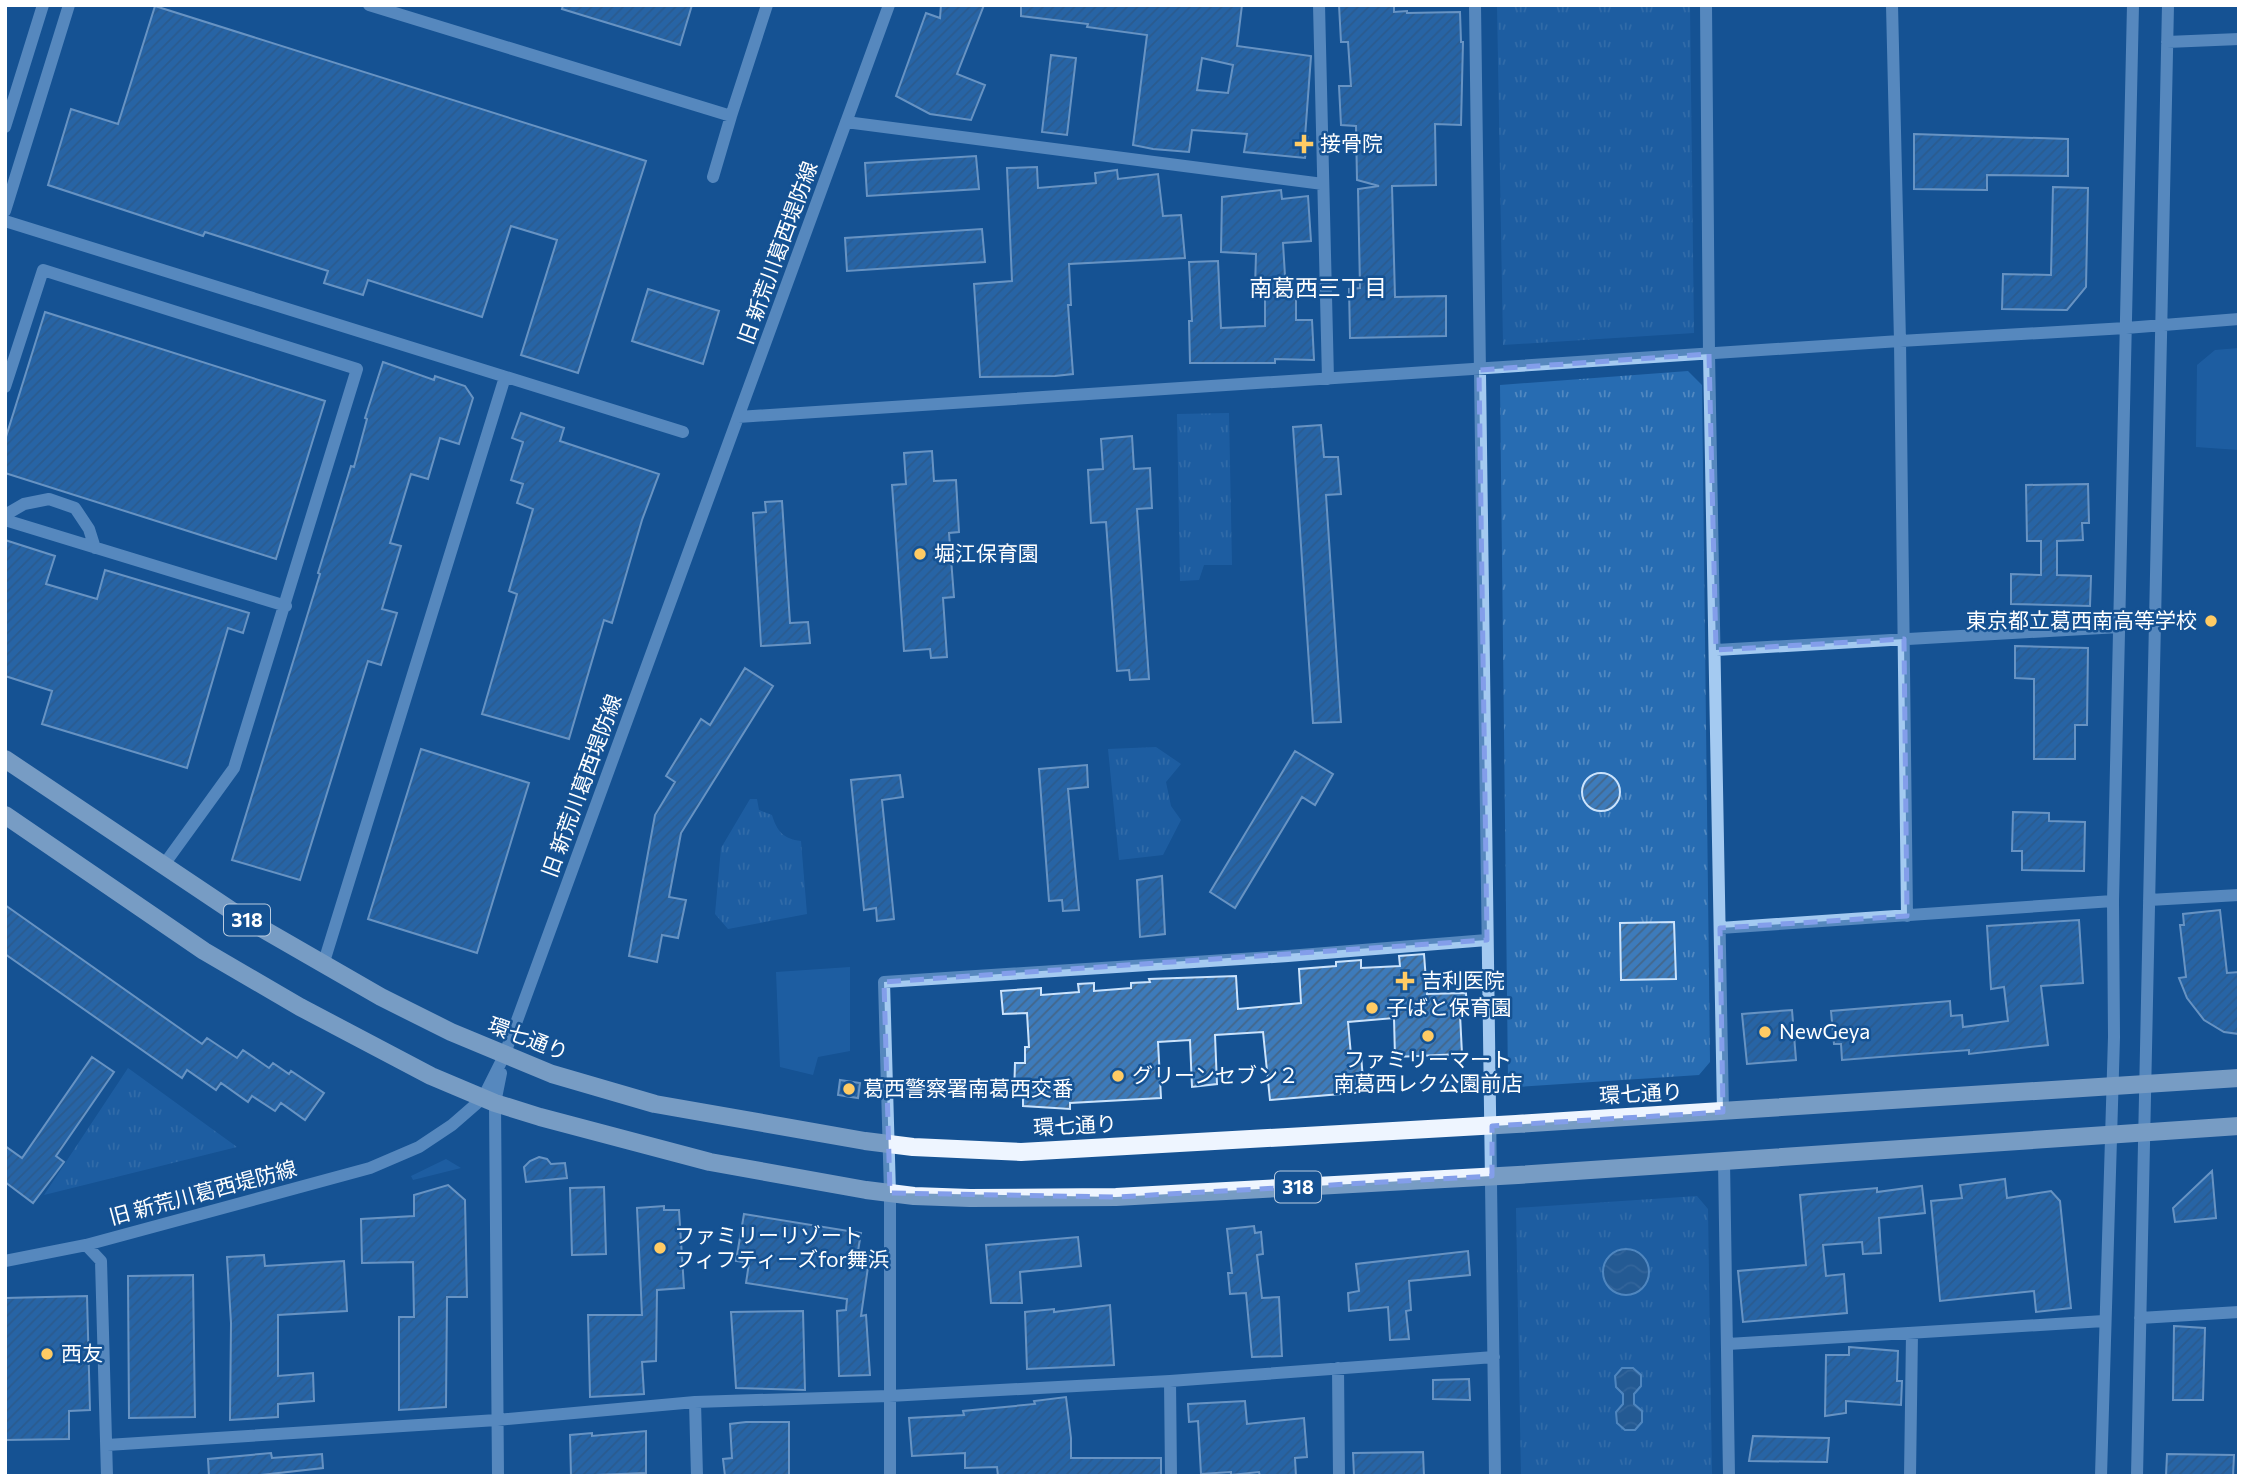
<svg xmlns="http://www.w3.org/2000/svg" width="2244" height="1481" viewBox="0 0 2244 1481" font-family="Commissioner,'Noto Sans JP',sans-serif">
  <defs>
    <pattern id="park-tufts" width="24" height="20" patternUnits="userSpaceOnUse" patternTransform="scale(1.75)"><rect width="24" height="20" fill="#276cb2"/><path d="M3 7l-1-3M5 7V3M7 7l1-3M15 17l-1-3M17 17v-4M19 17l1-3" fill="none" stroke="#5289c1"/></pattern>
    <pattern id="water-waves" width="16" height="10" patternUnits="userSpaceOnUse" patternTransform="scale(1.75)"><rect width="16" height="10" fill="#376493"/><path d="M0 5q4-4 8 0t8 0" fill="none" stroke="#557ba3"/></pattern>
    <pattern id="building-hatch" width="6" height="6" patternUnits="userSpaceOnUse" patternTransform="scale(1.75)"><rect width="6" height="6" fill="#3d7bbb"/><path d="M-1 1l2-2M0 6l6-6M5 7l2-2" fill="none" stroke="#446689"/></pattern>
  </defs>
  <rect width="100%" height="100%" fill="#155293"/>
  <path fill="#276cb2" d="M2239,348V450L2196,447L2197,365L2215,350Z
    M850,967V1051L818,1057L813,1075L780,1067L776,972Z
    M446,1159L461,1168L413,1180L411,1176Z"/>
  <path fill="url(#park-tufts)" d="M1497,5H1690L1694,333L1503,345Z
    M1688,371L1702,385L1710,1062L1699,1075L1517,1087L1508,1082L1500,385Z
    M1229,413L1232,565H1204L1199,580L1180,581L1177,414Z
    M1156,747L1181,764L1166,782L1171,806L1181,820L1163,855L1119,860L1108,749Z
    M750,799H757L759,810L772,815C777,831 783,839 801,841L807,914L728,929L715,914L721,848Z
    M128,1068L237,1147L44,1195Z
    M1697,1196L1708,1209L1712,1476H1521L1516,1208Z"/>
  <path fill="url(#water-waves)" stroke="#96c6f4" stroke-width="2" d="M1603 1272a23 23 0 1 1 46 0a23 23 0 1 1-46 0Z
    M1622,1368H1633L1641,1375V1386L1634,1394V1404L1642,1411V1422L1635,1430H1625L1617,1423L1616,1412L1623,1404V1394L1616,1387L1615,1376Z"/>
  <path fill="url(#building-hatch)" stroke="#cbe3fc" stroke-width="2" fill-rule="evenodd" d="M563,5H692L680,45L562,9Z
    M941,5H984L957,74L985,85L971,120L930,114L896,96L926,13L940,18Z
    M1021,5H1242L1237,46L1311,56L1305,137H1308L1305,158L1244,152L1247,134L1192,130L1189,152L1153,149L1133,145L1147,35L1087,27L1088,24L1021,16ZM1202,58L1233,65L1228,93L1197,90Z
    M1339,5H1394V12L1407,11V13L1460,12L1461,42H1463L1461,125L1435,124L1436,185L1392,186L1395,297L1446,296V336L1350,338L1349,289L1360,288L1358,189L1379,186L1357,180L1356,126L1341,125L1339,86H1351L1348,42H1341Z
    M155,6L646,161L578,373L521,355L557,240L511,226L482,317L368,280L363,295L324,283L328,271L205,232L203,236L48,185L71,109L118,124Z
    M1051,55L1076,58L1067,135L1042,132Z
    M1914,134L2068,139V176L1987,175V190L1914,189Z
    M976,156L979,189L867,196L865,163Z
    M1037,167L1038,188L1096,183L1095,173L1117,170L1118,179L1158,174L1163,216L1181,215L1185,258L1069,264L1071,305H1068L1073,374L1055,376L980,377L974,284L1012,281L1007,168Z
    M2053,187L2088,188L2086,287L2067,310L2002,309L2003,274L2051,275Z
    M1281,190L1282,199L1308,196L1311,241L1283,243L1286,292H1296V320H1312L1314,360L1275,359V363H1190L1189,321H1192L1189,262L1218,261L1221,328L1265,326V287L1255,288L1256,254L1221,252L1222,197Z
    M982,229L985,262L847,271L845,238Z
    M648,289L719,311L703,364L632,341Z
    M45,312L325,401L276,559L5,473V440Z
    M383,362L434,380L435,376L465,386L473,398L459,444L440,438L428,479L411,474L390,543L401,546L382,609L397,613L381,665L368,661L300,880L232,860L320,574L318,573L351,466L354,467L367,419L365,418Z
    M521,413L564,428L560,441L659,474L642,520L612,623L604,620L569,739L482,714L517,594L509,591L533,509L517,503L523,484L511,480L523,442L512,438Z
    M1321,425L1324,457H1338L1341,494L1326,495L1341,722L1313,723L1293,427Z
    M1132,436L1134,469L1150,468L1152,508L1137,509L1149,679L1130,680L1129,670L1117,671L1106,522L1091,523L1088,470L1103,469L1101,439Z
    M932,451L934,481L956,480L959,532L949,533L954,597L943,598L947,657L931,658L930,649L904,651L892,485L906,484L904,453Z
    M2088,484L2089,523H2082L2083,540L2057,541V575L2091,576L2090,606L2011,604V574L2041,575V541H2027L2026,485Z
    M782,501L790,623L808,622L810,643L761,646L753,513L766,512L765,502Z
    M5,540L55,556L46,584L97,599L105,570L249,613L243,633L228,628L187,768L42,724L52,691L5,676Z
    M2015,646L2088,648L2087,725H2075V759H2034V679L2015,678Z
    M745,668L773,686L681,833L669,897L686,900L678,938L662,935L657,962L629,956L655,815L675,782L666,776L701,719L710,725Z
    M421,749L529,783L477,953L368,919Z
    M1295,751L1333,774L1315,805L1302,797L1235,908L1210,892Z
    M1087,765L1088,787L1068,789L1079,910L1063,911L1062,900L1049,901L1039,769Z
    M1582 792a19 19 0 1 1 38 0a19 19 0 1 1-38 0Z
    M900,775L903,797L882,800L894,919L877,921L876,908L864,910L851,780Z
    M2013,812L2049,813V821L2085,822L2084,871L2022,870V851H2012Z
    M1162,876L1165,934L1140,937L1137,880Z
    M5,905L202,1044L207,1038L237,1058L243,1050L269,1068L273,1063L289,1074L291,1071L324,1093L305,1120L281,1103L275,1111L252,1096L248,1102L221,1083L216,1090L187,1070L182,1078L5,954Z
    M2220,910L2227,973L2239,972V1034L2224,1032L2204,1020L2187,998L2179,978L2186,977L2180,925H2184L2183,914Z
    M2079,920L2083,983L2041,986L2048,1045L1969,1054V1050L1842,1060L1841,1044H1834L1831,1011L1950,1001L1951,1016L1962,1015L1963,1027L2008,1021L2004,987L1991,989L1987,926Z
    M1674,922L1676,979L1621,980L1620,923Z
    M1424,954L1427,994L1466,993L1467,1013L1460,1014L1462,1054L1395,1057L1394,1018L1348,1022L1351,1055H1361L1364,1092L1270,1100L1263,1032L1215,1035L1217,1084L1192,1087L1190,1040L1158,1042L1161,1098L1070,1103V1109L1023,1106V1097L1014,1096L1015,1063H1025V1047H1029L1027,1013L1003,1014L1001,991L1041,988V995L1079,992L1078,984L1094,983V991L1131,988V983L1150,982L1149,979L1236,976L1238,1009L1301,1003L1299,969L1336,966V962L1361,960V968L1400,966L1399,956Z
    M1792,1010L1796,1060L1747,1064L1742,1014Z
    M92,1057L114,1072L56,1156L64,1162L33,1203L5,1182V1146L22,1158Z
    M840,1080L860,1083L858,1098L838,1095Z
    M539,1157L547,1159L551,1164L565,1163L567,1178L526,1182L524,1167L530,1161Z
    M2212,1171L2216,1218L2175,1222L2173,1208Z
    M2005,1179L2007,1198L2051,1191L2060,1201L2071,1308L2036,1312L2034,1291L1940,1301L1931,1201L1962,1198L1960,1185Z
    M448,1185L465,1200L467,1297H447L446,1407L399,1410V1317H414L413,1262L362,1263L361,1219L414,1216V1195Z
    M1922,1186L1925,1213L1879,1218L1881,1253L1863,1254L1862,1242L1823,1245L1826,1276L1844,1274L1847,1313L1743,1322L1738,1271L1806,1265L1800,1195L1877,1188V1192Z
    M604,1187L606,1254L572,1255L570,1188Z
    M664,1206V1210H679L684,1288L657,1290L656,1361L642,1362L644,1394L590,1397L588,1315H642L637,1208Z
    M744,1214L861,1233L858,1251L870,1253L861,1316L866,1315L870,1375L839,1376L837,1311L846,1310L847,1299L746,1283L749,1263L736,1261Z
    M1254,1226L1255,1233L1261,1232L1263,1254L1257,1255L1262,1298L1279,1297L1282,1356L1252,1357L1246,1293L1230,1294L1228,1273H1232L1227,1229Z
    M1078,1237L1081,1266L1020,1272L1022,1303H991L986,1245Z
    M1468,1251L1470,1275L1409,1281L1411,1310L1406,1311L1409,1339L1390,1340L1388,1307L1349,1311L1348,1293L1359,1291L1356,1264Z
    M264,1255L265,1266L344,1261L347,1311L278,1315V1376L313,1373L314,1401L278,1404V1417L230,1420L231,1323L227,1257Z
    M193,1275L195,1417L129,1418L128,1276Z
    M87,1296L90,1410L69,1411V1439L5,1440V1298Z
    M1110,1305L1114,1365L1027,1369L1025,1312L1054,1309V1312Z
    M803,1311L805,1390L736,1388L731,1312Z
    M2174,1326L2205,1328L2203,1400H2173Z
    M1849,1347L1898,1351L1897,1381H1902L1901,1405L1846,1401V1413L1825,1416L1826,1355H1849Z
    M1469,1379L1470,1400L1433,1399V1380Z
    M1066,1397L1071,1438V1458H1161V1476H998L997,1467L965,1468V1453L912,1456L909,1418L964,1415L963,1411L1035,1404L1034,1401Z
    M1245,1401L1247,1424L1304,1418L1307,1457L1295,1458L1296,1476H1260L1259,1472L1231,1475V1472L1201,1474L1198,1421L1189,1422L1188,1404Z
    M746,1422H789V1476H725L723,1459L732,1458L730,1424Z
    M646,1431V1473L571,1476L570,1435L592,1433V1436Z
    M1753,1436L1829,1438L1827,1462L1749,1461Z
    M1423,1452L1424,1476H1354L1353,1453Z
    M271,1453L272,1458L322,1454L323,1468L252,1476H209L208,1459Z
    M2167,1454L2234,1455L2233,1476H2166Z"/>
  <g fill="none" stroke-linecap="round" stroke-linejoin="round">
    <path stroke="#a4caf1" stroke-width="12" d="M369,5L731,116L767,5
      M1319,5L1328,379
      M1475,5L1495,1476
      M1706,5L1709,354L1723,1112
      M1892,5L1900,341L1907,916
      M2167,42L2239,39
      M846,122L1323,184
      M5,127L43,5
      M713,177L731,116
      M5,211L69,5
      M5,221L683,432
      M5,387L43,270L357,369L234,768L163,866
      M738,417L1900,341L2126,328L2239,319
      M5,515L24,504L49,499L75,508L89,529L95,548
      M5,520L286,606
      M1716,650L2119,627
      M2149,900L2239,895
      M1720,928L2113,901
      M323,965L505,377
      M1724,1161L1729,1476
      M86,1245L101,1261L107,1476
      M5,1261L86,1245L370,1168L419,1147L452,1125L483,1098L504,1056L889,5
      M2140,1318L2239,1312
      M1728,1344L2104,1321
      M1338,1368L1339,1476
      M1170,1381L1171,1476
      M695,1402L697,1476
      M107,1445L497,1420L695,1402L889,1396L1170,1381L1494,1357
      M498,1476L495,1103L501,1073
      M890,1476V1193L884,982L1288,956L1487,940
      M1910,1476L1912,1333
      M2101,1476L2114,1037L2113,901L2133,5
      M2137,1476L2168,5"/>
    <path stroke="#eef5ff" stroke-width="18" d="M5,759L235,913L381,997L451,1032L552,1074L655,1104L865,1141L913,1147L1021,1152L1516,1124L2239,1078
      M5,815L204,951L300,1007L431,1076L495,1103L540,1117L710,1162L866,1190L914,1196L970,1198L1116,1197L1518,1175L2239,1126"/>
  </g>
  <path d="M0 0H2244V1481H0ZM1709,354L1716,650L1904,639L1907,916L1720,928L1723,1112L1492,1126V1176L1116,1197L890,1193L884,982L1487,940L1479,370Z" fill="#155293" fill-opacity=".55" fill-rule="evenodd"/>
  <path fill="none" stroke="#839eea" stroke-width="5" stroke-dasharray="14 9" stroke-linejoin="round" d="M1709,354L1716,650L1904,639L1907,916L1720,928L1723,1112L1492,1126V1176L1116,1197L890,1193L884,982L1487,940L1479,370Z"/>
  <g fill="#ffcb64" stroke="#155293" stroke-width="2.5">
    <path d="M1300.5 133.5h7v7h7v7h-7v7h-7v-7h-7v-7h7z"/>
    <circle cx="920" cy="554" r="7"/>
    <circle cx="2211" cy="621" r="7"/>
    <path d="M1401.5 970.5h7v7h7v7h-7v7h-7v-7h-7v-7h7z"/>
    <circle cx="1372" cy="1008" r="7"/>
    <circle cx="1765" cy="1032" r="7"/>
    <circle cx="1428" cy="1036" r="7"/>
    <circle cx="1118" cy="1076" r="7"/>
    <circle cx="849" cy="1089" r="7"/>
    <circle cx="660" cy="1248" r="7"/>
    <circle cx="47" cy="1354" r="7"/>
  </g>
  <g text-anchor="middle" stroke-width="5" stroke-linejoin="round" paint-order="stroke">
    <g fill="#155293" stroke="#b9cbdf" stroke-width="2">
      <rect x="224" y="904.5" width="46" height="31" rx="5"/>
      <rect x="1275" y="1171.5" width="46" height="31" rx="5"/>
    </g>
    <g font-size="19" font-weight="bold" fill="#fff">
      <text x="247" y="927">318</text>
      <text x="1298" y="1194">318</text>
    </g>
    <g font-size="21" fill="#fff" stroke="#155293" text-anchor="start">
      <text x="1320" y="151">接骨院</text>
      <text x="934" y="561">堀江保育園</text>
      <text x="2197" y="628" text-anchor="end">東京都立葛西南高等学校</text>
      <text x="1421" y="988">吉利医院</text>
      <text x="1386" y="1015">子ばと保育園</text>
      <text x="1779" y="1039">NewGeya</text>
      <text x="1428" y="1067" text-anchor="middle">ファミリーマート<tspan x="1428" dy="24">南葛西レク公園前店</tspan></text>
      <text x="1132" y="1083">グリーンセブン２</text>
      <text x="863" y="1096">葛西警察署南葛西交番</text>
      <text x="674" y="1243">ファミリーリゾート<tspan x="674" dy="24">フィフティーズfor舞浜</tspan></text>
      <text x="61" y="1361">西友</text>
    </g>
    <g font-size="21" fill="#fff" stroke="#155293">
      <text transform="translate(778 253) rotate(-70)" y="7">旧 新荒川葛西堤防線</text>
      <text transform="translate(582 786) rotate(-70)" y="7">旧 新荒川葛西堤防線</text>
      <text transform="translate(528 1039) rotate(21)" y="7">環七通り</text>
      <text transform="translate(1641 1094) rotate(-3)" y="7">環七通り</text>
      <text transform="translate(1075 1126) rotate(-3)" y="7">環七通り</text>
      <text transform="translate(203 1193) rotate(-15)" y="7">旧 新荒川葛西堤防線</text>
    </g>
    <g font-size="23" fill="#fff" stroke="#155293">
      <text x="1318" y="296">南葛西三丁目</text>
    </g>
  </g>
  <rect width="2244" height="1481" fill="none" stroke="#ffffff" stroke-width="14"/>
</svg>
